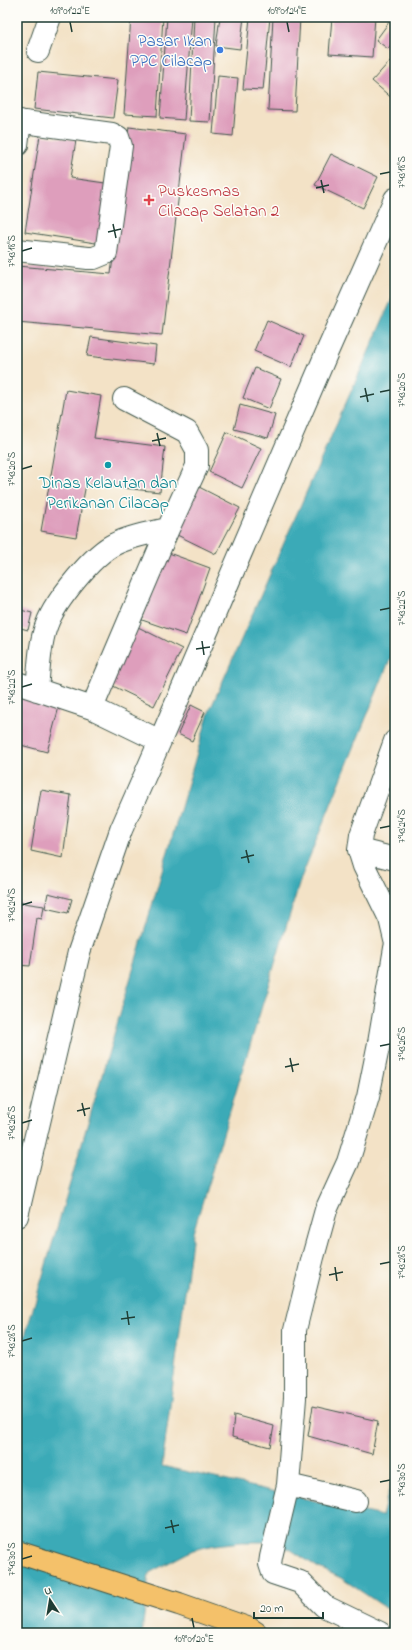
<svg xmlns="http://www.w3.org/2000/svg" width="412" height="1650" viewBox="0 0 412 1650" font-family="'Indie Flower',sans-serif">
  <rect width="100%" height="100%" fill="#fdfcf7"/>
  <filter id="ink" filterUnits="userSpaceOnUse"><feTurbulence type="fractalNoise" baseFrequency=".025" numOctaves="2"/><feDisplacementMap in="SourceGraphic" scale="8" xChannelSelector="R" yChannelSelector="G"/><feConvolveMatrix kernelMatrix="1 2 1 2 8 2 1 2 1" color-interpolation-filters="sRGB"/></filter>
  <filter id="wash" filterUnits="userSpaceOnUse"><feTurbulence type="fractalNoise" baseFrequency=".012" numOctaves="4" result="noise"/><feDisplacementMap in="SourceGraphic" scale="16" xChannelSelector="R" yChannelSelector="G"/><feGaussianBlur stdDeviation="0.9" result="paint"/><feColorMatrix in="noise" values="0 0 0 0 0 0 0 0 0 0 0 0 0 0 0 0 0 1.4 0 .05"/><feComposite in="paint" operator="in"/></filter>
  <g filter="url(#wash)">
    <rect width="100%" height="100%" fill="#f3e2c6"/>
    <path fill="#3aaab7" stroke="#2c7476" d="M395,292V647L301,878L193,1233L162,1466L382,1516L395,1467V1614L341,1578L317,1567L291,1550L271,1542H242L215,1545L193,1550L149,1573L142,1633H17V1363L209,712Z"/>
    <g id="blocks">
      <path fill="#de9ebc" d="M131,17H163L157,116L124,114Z
        M167,17H192L184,120L160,118Z
        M194,17H216L210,122L189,121Z
        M220,17H244L240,49L216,46Z
        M250,17H270L263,90L243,89Z
        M273,17H300L295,111L268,110Z
        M332,17H375L372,57L329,54Z
        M392,18L395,20V39L388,49L376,40Z
        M390,61L395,66L394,100L372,81Z
        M38,72L118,80L113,118L34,109Z
        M218,76L238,78L233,136L213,134Z
        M129,127L186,134L162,335L17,322V266L111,274Z
        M40,135L76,140L70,178L112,184L102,244L25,232Z
        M331,154L378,177L363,208L315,185Z
        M267,320L304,336L291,367L254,351Z
        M91,337L156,346L154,364L87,356Z
        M255,368L281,379L269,409L243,398Z
        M66,390L101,396L94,438L165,447L160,492L86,484L76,537L41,531Z
        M240,405L275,415L268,438L234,429Z
        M227,432L261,448L242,488L209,472Z
        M199,487L240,508L216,554L175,534Z
        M166,552L210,568L186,635L142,620Z
        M17,609L32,613L28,630L17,627Z
        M138,627L182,649L154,706L109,684Z
        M17,692L60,703L47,752L17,744Z
        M191,705L205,712L192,741L178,734Z
        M41,790L71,795L63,858L31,851Z
        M48,893L72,899L68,913L45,908Z
        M17,902L44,906L42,919L37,918L30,966L17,965Z
        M313,1406L378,1421L372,1454L308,1436Z
        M234,1415L274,1426L270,1447L232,1437Z"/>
    </g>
  </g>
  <g filter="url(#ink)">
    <use href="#blocks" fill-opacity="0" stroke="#3f564a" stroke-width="1"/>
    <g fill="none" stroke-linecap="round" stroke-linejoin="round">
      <g stroke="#3f564a" stroke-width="24">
        <path id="minor" d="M38,51L50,17
          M17,121L112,134L118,137L121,146L106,253L94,258H88L17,250
          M17,145L20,121
          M17,683L92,708L160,741L121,830L79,952L17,1216
          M37,690C39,671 39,643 47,624C55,602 93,554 115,544C131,536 150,533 168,529
          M92,708L168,529L197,466V450L187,432L124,399
          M160,741L327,352L395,199
          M395,741L361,835L359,850L364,866L390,919L395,940
          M359,850L395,859
          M288,1485L271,1557L270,1564L273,1573L300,1582L324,1606L380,1633
          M356,1501L288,1485L295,1398V1330L313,1257L326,1210L348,1162L368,1097L379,1043L395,948"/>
      </g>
      <g stroke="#3f564a" stroke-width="24">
        <path id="highway" d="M17,1552L179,1604L250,1629L256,1633"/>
      </g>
      <use href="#minor" stroke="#fff" stroke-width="22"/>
      <use href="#highway" stroke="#f4c16a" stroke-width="22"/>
    </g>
  </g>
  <path fill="none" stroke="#1f3d34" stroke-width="1.5" d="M70,22L72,32M287,22L289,32M380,174L390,172M321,180L324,193M316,188L329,185M113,224L116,238M108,232L121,229M22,251L32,248M365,388L368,402M380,392L390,390M360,397L374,394M157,433L160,446M152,441L166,438M22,469L32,466M380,610L390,608M202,641L204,655M196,649L210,647M22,687L32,684M380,828L390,826M246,850L249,863M241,858L254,855M22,905L32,902M380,1046L390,1044M290,1058L293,1072M285,1067L299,1064M82,1103L85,1116M77,1111L90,1108M22,1123L32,1120M380,1264L390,1262M335,1267L337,1281M329,1275L343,1272M127,1311L129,1325M121,1319L135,1317M22,1341L32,1338M380,1482L390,1480M171,1520L174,1533M165,1528L179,1525M22,1559L32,1556M192,1618L194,1628"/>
  <circle fill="#3f7fe0" stroke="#fdfcf7" stroke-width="1.5" cx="220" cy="50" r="4"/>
  <path fill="#e0444e" stroke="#fdfcf7" stroke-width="1.5" d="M147 194h4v4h4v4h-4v4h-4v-4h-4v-4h4z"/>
  <circle fill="#0f9aa8" stroke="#fdfcf7" stroke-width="1.5" cx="108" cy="465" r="4"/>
  <g text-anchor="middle" stroke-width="3" stroke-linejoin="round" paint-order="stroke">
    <g font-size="17" fill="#366cbe" stroke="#fdfcf7" text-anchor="end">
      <text x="212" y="46">Pasar Ikan<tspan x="212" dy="20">PPC Cilacap</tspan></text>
    </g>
    <g font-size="17" fill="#be3a42" stroke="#fdfcf7" text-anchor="start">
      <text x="158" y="196">Puskesmas<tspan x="158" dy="20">Cilacap Selatan 2</tspan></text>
    </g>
    <g font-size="17" fill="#0d838f" stroke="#fdfcf7">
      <text x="108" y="488">Dinas Kelautan dan<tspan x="108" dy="20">Perikanan Cilacap</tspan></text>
    </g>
  </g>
  <rect width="412" height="1650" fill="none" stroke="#fdfcf7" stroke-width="44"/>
  <g transform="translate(50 1600) rotate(348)" stroke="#fdfcf7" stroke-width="3" paint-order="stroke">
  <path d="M0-3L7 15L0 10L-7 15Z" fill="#1f3d34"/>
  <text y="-6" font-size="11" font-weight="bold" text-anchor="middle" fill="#1f3d34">U</text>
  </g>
  <path d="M254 1612v6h69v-6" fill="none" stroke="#1f3d34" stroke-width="2"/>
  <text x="260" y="1612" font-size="12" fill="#1f3d34" stroke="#fdfcf7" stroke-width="3" paint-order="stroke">20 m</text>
  <rect x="22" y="22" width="368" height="1606" fill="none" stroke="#1f3d34" stroke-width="1.5"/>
  <g font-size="10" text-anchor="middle" fill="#1f3d34">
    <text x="70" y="14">109°01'22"E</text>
    <text x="287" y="14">109°01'24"E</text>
    <text transform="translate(401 172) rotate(-90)" y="4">7°43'18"S</text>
    <text transform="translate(11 251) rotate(-90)" y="4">7°43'18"S</text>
    <text transform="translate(401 390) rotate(-90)" y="4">7°43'20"S</text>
    <text transform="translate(11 469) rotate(-90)" y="4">7°43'20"S</text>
    <text transform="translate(401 608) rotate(-90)" y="4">7°43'22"S</text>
    <text transform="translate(11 687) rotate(-90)" y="4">7°43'22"S</text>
    <text transform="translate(401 826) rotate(-90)" y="4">7°43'24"S</text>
    <text transform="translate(11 905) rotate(-90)" y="4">7°43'24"S</text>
    <text transform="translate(401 1044) rotate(-90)" y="4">7°43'26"S</text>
    <text transform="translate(11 1123) rotate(-90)" y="4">7°43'26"S</text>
    <text transform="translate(401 1262) rotate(-90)" y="4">7°43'28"S</text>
    <text transform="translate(11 1341) rotate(-90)" y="4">7°43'28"S</text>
    <text transform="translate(401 1480) rotate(-90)" y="4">7°43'30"S</text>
    <text transform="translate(11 1559) rotate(-90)" y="4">7°43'30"S</text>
    <text x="194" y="1642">109°01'20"E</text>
  </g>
</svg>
